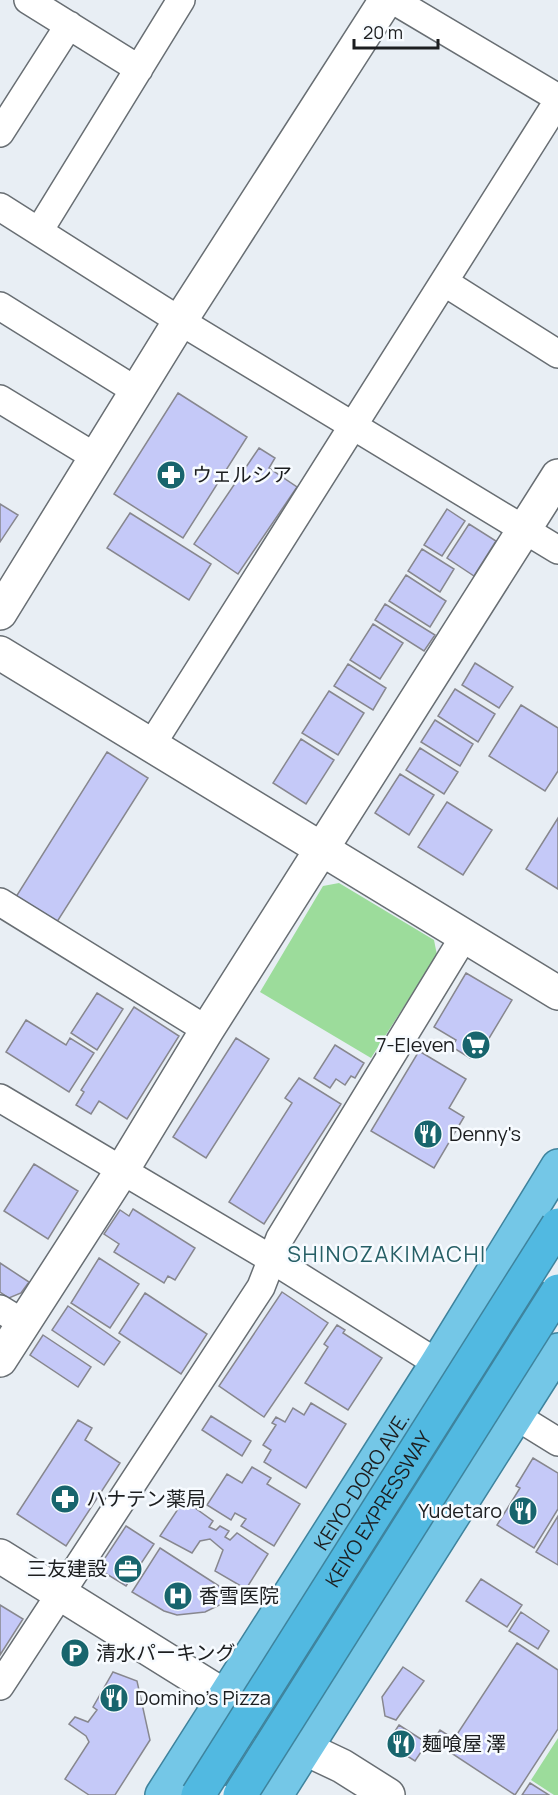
<svg xmlns="http://www.w3.org/2000/svg" width="558" height="1795" viewBox="0 0 558 1795" font-family="Manrope,'Noto Sans JP',sans-serif">
  <rect width="100%" height="100%" fill="#e8eef4"/>
  <path fill="#9cdc9b" d="M339,883L434,940L437,955L371,1058L260,992L323,886Z
    M558,1738V1795H554L531,1780Z"/>
  <path fill="#c5c9f8" stroke="#87878e" stroke-width="1.5" d="M178,393L247,437L183,538L114,494Z
    M259,448L275,458L269,468L297,487L238,574L194,544Z
    M0,504L18,515L0,542Z
    M447,509L465,521L442,556L424,545Z
    M130,513L211,564L189,600L107,548Z
    M469,524L496,541L474,576L447,558Z
    M422,549L454,569L440,592L408,571Z
    M406,575L446,601L430,627L389,601Z
    M385,604L435,635L424,651L375,620Z
    M373,624L403,643L380,679L350,660Z
    M475,663L513,687L499,708L462,685Z
    M348,664L386,688L373,710L334,686Z
    M455,689L495,714L478,742L438,716Z
    M329,691L364,713L338,755L302,733Z
    M521,705L558,728V771L545,791L489,756Z
    M435,720L473,744L460,766L421,742Z
    M301,739L334,760L306,804L273,783Z
    M420,748L458,772L444,794L406,770Z
    M107,752L148,778L55,925L14,900Z
    M400,774L434,795L409,835L375,813Z
    M447,802L492,830L463,875L418,847Z
    M558,818V889L526,869Z
    M466,973L512,1000L479,1055L474,1053L470,1058L452,1047L456,1040L434,1027Z
    M97,993L123,1009L97,1050L71,1033Z
    M134,1007L179,1036L127,1119L99,1101L91,1114L76,1105L84,1092L81,1090Z
    M26,1020L66,1045L70,1038L94,1053L69,1092L6,1052Z
    M236,1038L269,1059L206,1158L173,1137Z
    M335,1045L364,1063L355,1078L351,1076L345,1085L336,1079L330,1088L314,1078Z
    M419,1051L466,1079L449,1108L464,1117L434,1168L371,1131Z
    M299,1078L341,1104L264,1224L229,1202L292,1103L285,1098Z
    M34,1164L78,1191L48,1239L4,1211Z
    M133,1209L195,1248L175,1280L168,1276L164,1283L114,1252L119,1244L104,1234L120,1210L129,1216Z
    M99,1258L139,1284L110,1328L71,1303Z
    M0,1263L29,1282L21,1293L9,1298L0,1292Z
    M282,1292L328,1323L264,1417L219,1386Z
    M145,1293L207,1334L181,1374L119,1333Z
    M68,1306L120,1342L104,1365L52,1330Z
    M337,1325L345,1330L343,1333L382,1358L348,1410L305,1383L328,1347L324,1344Z
    M43,1335L91,1367L78,1387L30,1355Z
    M311,1403L346,1424L306,1488L264,1462L271,1450L263,1445L276,1425L272,1423L276,1417L285,1422L293,1408L304,1415Z
    M211,1416L251,1441L242,1456L202,1430Z
    M78,1420L92,1428L85,1440L120,1463L66,1546L17,1514Z
    M533,1458L558,1473V1509L534,1548L497,1525L520,1488L516,1486Z
    M252,1467L271,1478L267,1484L300,1504L274,1546L241,1526L246,1519L235,1513L231,1520L207,1505L227,1474L242,1483Z
    M184,1500L213,1521L209,1527L216,1530L220,1526L229,1531L225,1537L230,1540L237,1533L268,1554L246,1589L215,1571L223,1550L210,1539L200,1541L192,1553L160,1536Z
    M558,1516V1565L536,1552Z
    M126,1526L154,1544L126,1586L105,1573L101,1564Z
    M160,1548L236,1597L205,1612L177,1615L164,1611L132,1592Z
    M481,1579L522,1605L507,1627L466,1601Z
    M0,1605L23,1619L0,1655Z
    M521,1612L549,1631L538,1649L509,1631Z
    M517,1643L558,1670V1729L515,1795L433,1741L440,1730L454,1739Z
    M403,1667L424,1681L396,1720L385,1716L382,1697Z
    M113,1672L137,1681L150,1740L115,1795H89L65,1779L89,1742L86,1736L69,1724L75,1717L88,1722L97,1710L93,1707Z
    M399,1725L427,1743L415,1761L396,1749L393,1734Z
    M530,1783L549,1795H522Z"/>
  <g fill="none" stroke-linecap="round" stroke-linejoin="round">
    <g stroke="#686e73" stroke-width="30">
      <path id="minor" d="M28,0L139,69
        M393,0L558,98
        M0,133L69,25
        M0,207L180,321L558,550
        M39,231L181,0
        M444,282L558,354
        M0,306L138,392
        M0,399L97,458
        M152,744L558,101
        M0,902L207,1030
        M0,1098L273,1260L437,1363
        M0,1309L23,1323
        M516,1416L558,1442
        M0,1686L261,1287L280,1238L465,935"/>
    </g>
    <g stroke="#686e73" stroke-width="36">
      <path id="tertiary" d="M0,613L180,321L386,0
        M0,653L558,993
        M0,1360L121,1172L207,1030L558,476
        M0,1556L226,1697L306,1749L342,1766L388,1795"/>
    </g>
    <g stroke="#3e839d" stroke-width="36">
      <g id="trunk">
        <path id="s1" d="M162,1795L437,1363L558,1166"/>
        <path d="M276,1795L558,1350"/>
      </g>
    </g>
    <use href="#minor" stroke="#fff" stroke-width="27"/>
    <use href="#tertiary" stroke="#fff" stroke-width="33"/>
    <use href="#trunk" stroke="#74c7e7" stroke-width="33"/>
    <g stroke="#3e839d" stroke-width="36" stroke-linecap="butt">
      <g id="motorway-bridge">
        <path id="s2" d="M198,1795L558,1225"/>
        <path d="M240,1795L558,1291"/>
      </g>
    </g>
    <use href="#motorway-bridge" stroke="#51b9e1" stroke-width="33"/>
  </g>
  <defs>
    <g id="pharmacy-disc" transform="scale(1.5)"><circle r="9.5" fill="#18656d" stroke="#f7fbff"/><path d="M-2-6h4v4h4v4h-4v4h-4v-4h-4v-4h4Z" fill="#fff"/></g>
    <g id="supermarket-disc" transform="scale(1.5)"><circle r="9.5" fill="#18656d" stroke="#f7fbff"/><path d="M-6-5.5h2.5l.6 2H6L4.5 2H-2.5L-4.4-4H-6ZM-1.5 3.2a1.3 1.3 0 1 0 .1 0ZM3 3.2a1.3 1.3 0 1 0 .1 0Z" fill="#fff"/></g>
    <g id="restaurant-disc" transform="scale(1.5)"><circle r="9.5" fill="#18656d" stroke="#f7fbff"/><path d="M-5-6h1v4h1v-4h1v4h1v-4h1v5L-1.5 .5V6h-2V.5L-5-1ZM5-6V6H3V1.5H1.5Q1.5-4 5-6Z" fill="#fff"/></g>
    <g id="office-disc" transform="scale(1.5)"><circle r="9.5" fill="#18656d" stroke="#f7fbff"/><path d="M-6-3h4V-5.5h4V-3h4V5H-6ZM-1-4.5V-3h2v-1.5ZM-6 0V1H6V0Z" fill="#fff"/></g>
    <g id="hospital-disc" transform="scale(1.5)"><circle r="9.5" fill="#18656d" stroke="#f7fbff"/><path d="M-5-5h3v3.5h4V-5h3V5h-3V1.5h-4V5h-3Z" fill="#fff"/></g>
    <g id="parking-disc" transform="scale(1.5)"><circle r="9.5" fill="#18656d" stroke="#f7fbff"/><path d="M-3.5-5.5H1a3.5 3.5 0 0 1 0 7H-1V5.5H-3.5ZM-1-3.4V-.6H.8a1.4 1.4 0 0 0 0-2.8Z" fill="#fff"/></g>
  </defs>
  <g fill-rule="evenodd">
    <use href="#pharmacy-disc" x="171" y="475"/>
    <use href="#supermarket-disc" x="476" y="1045"/>
    <use href="#restaurant-disc" x="428" y="1134"/>
    <use href="#pharmacy-disc" x="65" y="1499"/>
    <use href="#restaurant-disc" x="523" y="1511"/>
    <use href="#office-disc" x="128" y="1569"/>
    <use href="#hospital-disc" x="178" y="1596"/>
    <use href="#parking-disc" x="75" y="1653"/>
    <use href="#restaurant-disc" x="114" y="1698"/>
    <use href="#restaurant-disc" x="401" y="1744"/>
  </g>
  <g text-anchor="middle" stroke-width="5" stroke-linejoin="round" paint-order="stroke">
    <g font-size="20" fill="#1c1e20" stroke="#f7fbff" text-anchor="start">
      <text x="192" y="482">ウェルシア</text>
      <text x="455" y="1052" text-anchor="end">7-Eleven</text>
      <text x="449" y="1141">Denny's</text>
      <text x="86" y="1506">ハナテン薬局</text>
      <text x="502" y="1518" text-anchor="end">Yudetaro</text>
      <text x="107" y="1576" text-anchor="end">三友建設</text>
      <text x="199" y="1603">香雪医院</text>
      <text x="96" y="1660">清水パーキング</text>
      <text x="135" y="1705">Domino's Pizza</text>
      <text x="422" y="1751">麺喰屋 澤</text>
    </g>
    <g font-size="20" fill="#1c1e20" stroke="#f7fbff">
      <text dy="7" stroke="none"><textPath href="#s1" startOffset="372">KEIYO-DORO AVE.</textPath></text>
      <text dy="7" stroke="none"><textPath href="#s2" startOffset="338">KEIYO EXPRESSWAY</textPath></text>
    </g>
    <g font-size="22" letter-spacing="1.5" fill="#265f66" stroke="#f7fbff">
      <text x="387" y="1262">SHINOZAKIMACHI</text>
    </g>
  </g>
  <path d="M354 39v9h84v-9" fill="none" stroke="#1c1e20" stroke-width="3"/>
  <text x="363" y="39" font-size="18" fill="#1c1e20" stroke="#f7fbff" stroke-width="4.5" paint-order="stroke">20 m</text>
</svg>
